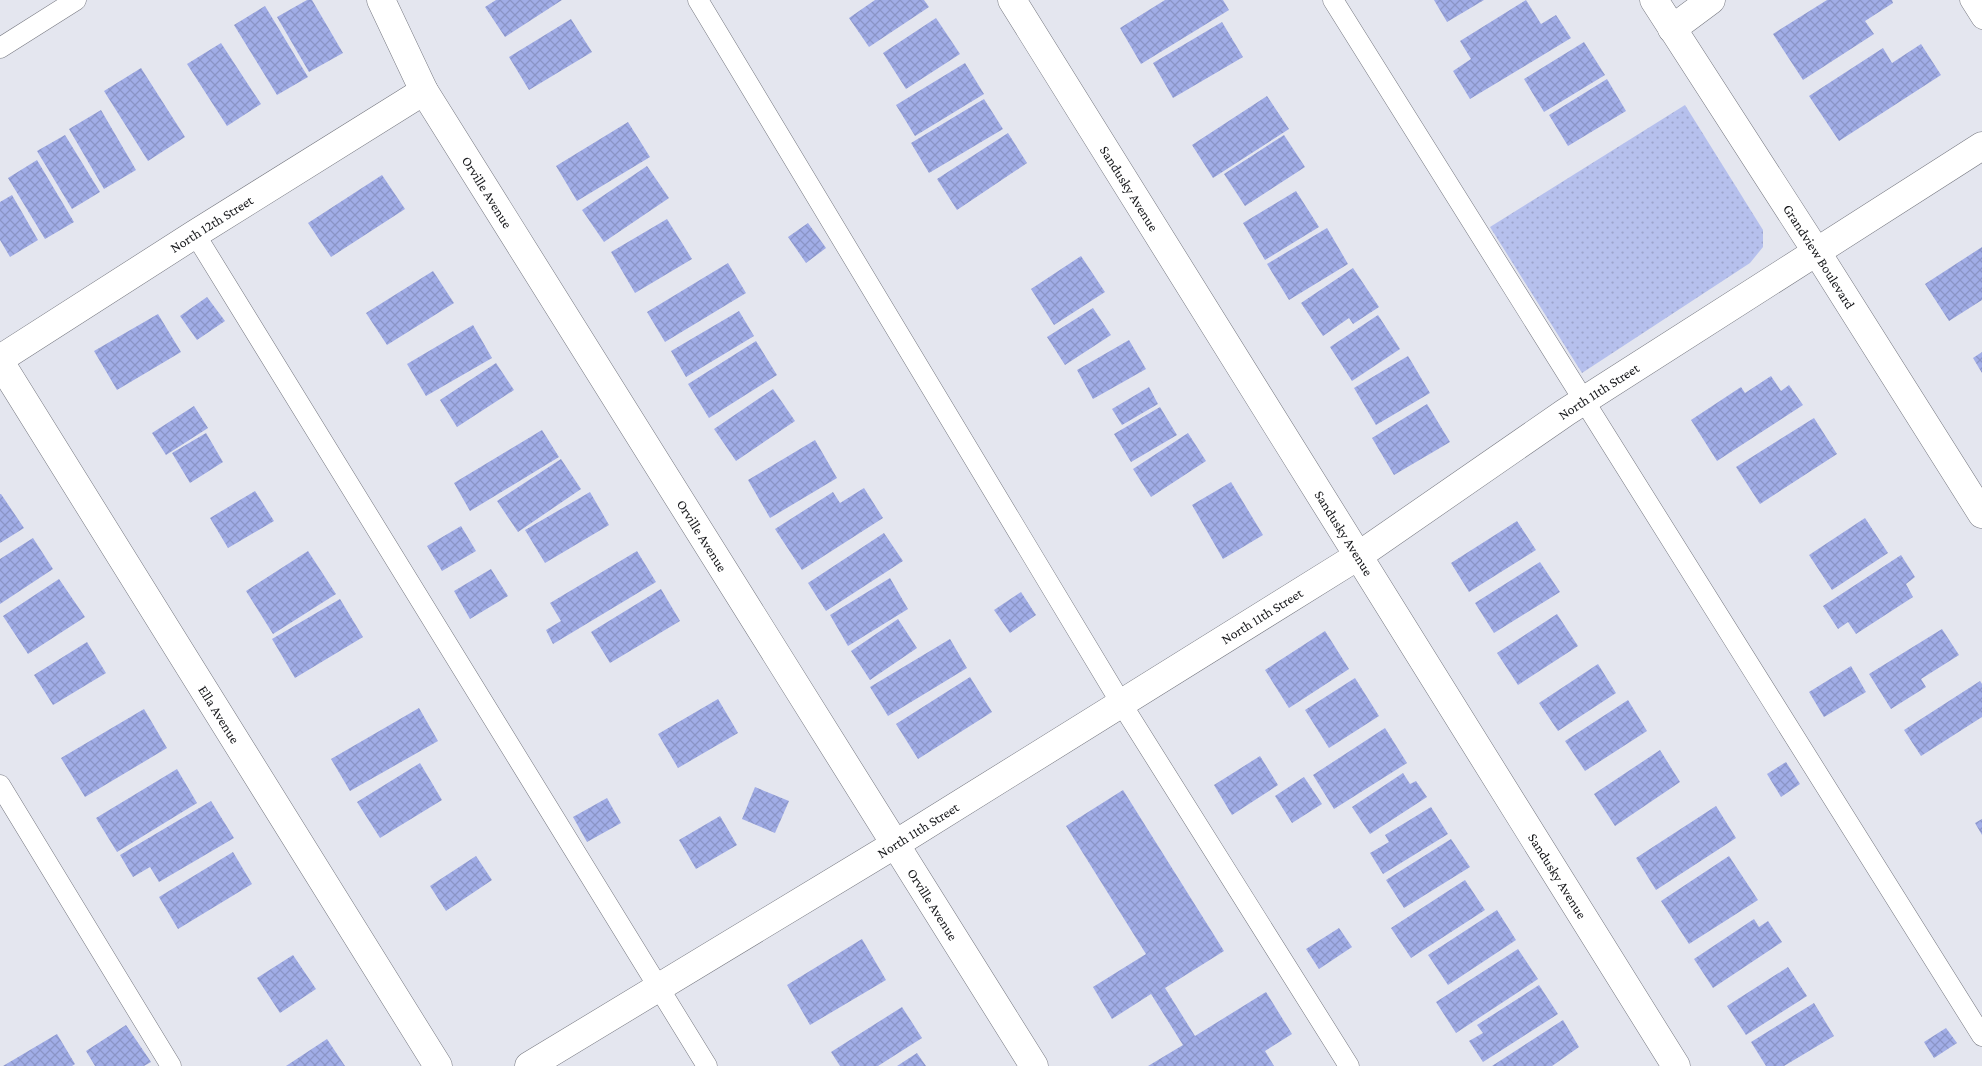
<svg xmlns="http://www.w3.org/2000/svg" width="1982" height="1066" viewBox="0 0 1982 1066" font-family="'Crimson Pro',serif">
  <defs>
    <pattern id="grass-dots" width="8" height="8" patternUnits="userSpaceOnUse" patternTransform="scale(1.25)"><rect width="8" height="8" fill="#b6c0ed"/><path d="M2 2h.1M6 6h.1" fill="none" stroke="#9ca4cb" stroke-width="1.8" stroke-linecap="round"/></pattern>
    <pattern id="building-cross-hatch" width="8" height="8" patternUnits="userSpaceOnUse" patternTransform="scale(1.25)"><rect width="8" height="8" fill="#a1ade7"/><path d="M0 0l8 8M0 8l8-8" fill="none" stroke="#8a94c6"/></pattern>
  </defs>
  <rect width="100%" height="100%" fill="#e4e6ef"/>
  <path fill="url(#grass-dots)" d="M1685,105L1763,230V247L1750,263L1582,373L1490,227Z"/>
  <path fill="url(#building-cross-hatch)" d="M307,0H312L343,53L309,72L277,17Z
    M496,0H562L505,37L485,7Z
    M875,0H924L929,7L869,47L849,18Z
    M1165,0H1223L1229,10L1141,64L1120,28Z
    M1434,0H1484L1447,22Z
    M1526,0L1541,24L1556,15L1571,38L1470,99L1453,71L1471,59L1460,41Z
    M1827,0H1892L1893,3L1865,21L1874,34L1803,80L1773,34Z
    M265,6L308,77L277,95L234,25Z
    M936,18L960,54L906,89L883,53Z
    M571,19L592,52L529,90L509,57Z
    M1222,22L1243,57L1173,98L1153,63Z
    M1584,42L1605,75L1544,112L1524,79Z
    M221,43L261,104L227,126L187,64Z
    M1921,44L1941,75L1839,141L1809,96L1883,48L1892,63Z
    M965,63L984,94L915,136L896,105Z
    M141,68L185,137L148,161L104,91Z
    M1607,79L1626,111L1568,146L1549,115Z
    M1267,96L1289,129L1213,178L1192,145Z
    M984,99L1003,129L929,173L911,143Z
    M101,110L136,170L104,189L69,129Z
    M628,122L650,157L577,201L556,166Z
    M1008,133L1027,163L957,210L937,179Z
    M65,135L100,192L72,209L37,151Z
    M1284,135L1305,167L1245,206L1224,174Z
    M37,160L74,222L45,239L8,178Z
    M647,166L669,198L604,242L582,210Z
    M382,175L405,209L331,257L308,223Z
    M1296,191L1319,227L1265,260L1243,223Z
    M12,195L38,240L10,257L0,240V202Z
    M667,219L692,259L635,293L611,252Z
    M808,223L826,248L806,263L788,237Z
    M1327,228L1348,264L1289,300L1267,264Z
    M1982,247V300L1949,321L1925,284Z
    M1081,256L1105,292L1054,325L1031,289Z
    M728,263L746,293L665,342L647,312Z
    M1353,268L1379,307L1353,324L1349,318L1323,336L1301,303Z
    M433,271L454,303L387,345L366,313Z
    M207,297L225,321L197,340L180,316Z
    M1093,308L1111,335L1065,365L1047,337Z
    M739,311L754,336L686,377L671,351Z
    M158,314L181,352L117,390L94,351Z
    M1378,315L1400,349L1352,381L1330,347Z
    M473,325L492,358L426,396L407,364Z
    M1129,340L1146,369L1093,399L1077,370Z
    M756,341L777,375L709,418L688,384Z
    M1982,352V373L1973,358Z
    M1408,356L1430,393L1376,425L1354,388Z
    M496,363L514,390L457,427L440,400Z
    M1771,376L1781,391L1789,385L1803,405L1717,461L1691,420L1741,387L1745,393Z
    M1149,387L1158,404L1122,425L1112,409Z
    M773,389L795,421L736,461L714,429Z
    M1427,404L1450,442L1394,475L1372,438Z
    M194,406L208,428L166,455L152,433Z
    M1160,407L1177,435L1131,462L1114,434Z
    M1814,418L1837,454L1760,504L1736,467Z
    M542,430L559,457L470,511L454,483Z
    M206,433L223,462L190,483L172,453Z
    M1188,433L1206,461L1151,497L1133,469Z
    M815,440L837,478L770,518L748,480Z
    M561,459L581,489L518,532L497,501Z
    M1231,482L1263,535L1223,559L1192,505Z
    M864,488L883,518L802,570L775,529L833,492L840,503Z
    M255,491L274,521L228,548L210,518Z
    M590,492L609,525L545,563L525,530Z
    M0,494H1L24,528L0,543Z
    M1865,518L1888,553L1832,590L1809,555Z
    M1517,521L1536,550L1469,592L1451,563Z
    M461,526L476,551L442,571L427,546Z
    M884,533L903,561L826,611L808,583Z
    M33,538L53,569L0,604V559Z
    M308,551L336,594L273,634L246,591Z
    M637,551L656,582L553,644L546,630L561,621L550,603Z
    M1901,555L1915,577L1906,584L1913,597L1856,634L1848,622L1838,629L1823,606Z
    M1540,562L1560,592L1494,633L1475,603Z
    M491,569L508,596L470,619L454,591Z
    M890,578L908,609L848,646L830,615Z
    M59,579L85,617L28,654L3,616Z
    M661,589L680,621L610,663L591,632Z
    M1021,592L1036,615L1010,633L994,610Z
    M340,599L363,637L295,678L272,639Z
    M1557,614L1578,646L1518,685L1497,653Z
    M898,619L917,648L870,680L851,651Z
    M1942,629L1959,655L1921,679L1926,687L1891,709L1869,674Z
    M1325,631L1349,669L1289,708L1265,670Z
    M950,639L967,668L888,716L870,687Z
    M87,642L106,673L53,705L34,675Z
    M1598,664L1616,693L1558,731L1539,703Z
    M1851,666L1866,692L1824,717L1809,692Z
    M970,677L992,712L918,759L896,724Z
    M1355,678L1379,716L1329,748L1305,710Z
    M1980,681L1982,684V717L1921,756L1904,730Z
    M718,699L738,733L678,768L658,734Z
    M1628,700L1647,731L1585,771L1565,741Z
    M419,708L438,741L350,791L331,759Z
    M144,709L167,748L85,797L61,758Z
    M1385,728L1407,763L1334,809L1313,775Z
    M1660,750L1680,782L1615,826L1594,794Z
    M1260,756L1278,785L1232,815L1214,785Z
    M1786,762L1800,784L1781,797L1767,774Z
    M420,763L442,800L380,838L357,802Z
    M177,769L197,803L117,852L96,818Z
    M1403,773L1410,784L1416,781L1427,797L1370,834L1352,807Z
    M1304,777L1322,804L1292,823L1275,796Z
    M755,787L789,801L775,833L742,819Z
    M1123,790L1224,951L1165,988L1195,1036L1266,992L1292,1034L1265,1051L1274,1066H1148L1183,1045L1151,994L1112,1019L1093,987L1146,954L1066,826Z
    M607,798L621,823L587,842L573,817Z
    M211,801L234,838L159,882L150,867L133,877L120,855Z
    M1716,806L1736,838L1656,890L1636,858Z
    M1431,807L1448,834L1383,874L1370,853L1389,842L1385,835Z
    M720,816L737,845L696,869L679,840Z
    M1982,819V835L1975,823Z
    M1451,839L1470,867L1404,908L1386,880Z
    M233,852L252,884L178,929L159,897Z
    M476,856L492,880L446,911L430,886Z
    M1729,856L1758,900L1689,944L1661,901Z
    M1465,880L1485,910L1411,958L1391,928Z
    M1497,910L1516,940L1448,985L1428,955Z
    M1754,919L1759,927L1768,921L1782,942L1713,988L1694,959Z
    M1339,928L1352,947L1319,969L1306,949Z
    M862,939L886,980L810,1025L787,985Z
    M1518,949L1538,979L1456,1033L1436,1002Z
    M293,955L316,989L280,1013L257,978Z
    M1788,967L1807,996L1746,1035L1727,1006Z
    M1539,985L1558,1014L1483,1062L1469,1041L1483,1033L1477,1025Z
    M1814,1003L1834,1036L1784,1066H1766L1751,1042Z
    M902,1007L922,1038L878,1066H840L831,1052Z
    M1563,1020L1579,1047L1552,1066H1492Z
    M126,1025L151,1062L144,1066H95L86,1051Z
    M1946,1028L1957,1043L1934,1058L1924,1042Z
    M57,1034L75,1064L72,1066H3Z
    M327,1039L345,1066H286Z
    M917,1053L926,1066H897Z"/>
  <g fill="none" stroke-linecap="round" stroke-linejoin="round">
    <g stroke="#767880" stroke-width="21">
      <path id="service" d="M698,0L1121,703L1349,1066
        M1333,0L1982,1036
        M1970,0L1982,19
        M0,48L76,0
        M195,234L707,1066
        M0,785L171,1066"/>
    </g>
    <g stroke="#767880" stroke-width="29">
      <g id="minor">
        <path id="s1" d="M381,0L424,91L1034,1066"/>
        <path id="s2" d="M1012,0L1676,1066"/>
        <path id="s3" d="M1654,0L1816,251L1982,514"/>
        <path d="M1672,29L1711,0"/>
        <path id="s4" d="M0,359L195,234L424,91"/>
        <path id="s5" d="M0,362L438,1066"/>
        <path id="s6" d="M529,1066L894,845L1358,556L1566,412L1982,146"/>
      </g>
    </g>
    <use href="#service" stroke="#fff" stroke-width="20"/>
    <use href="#minor" stroke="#fff" stroke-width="28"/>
  </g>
  <g text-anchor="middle" stroke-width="4" stroke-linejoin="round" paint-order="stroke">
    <g font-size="14" fill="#16171a" stroke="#fff">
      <text dy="5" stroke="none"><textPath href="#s2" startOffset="222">Sandusky Avenue</textPath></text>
      <text dy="5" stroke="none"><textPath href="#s1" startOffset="220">Orville Avenue</textPath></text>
      <text dy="5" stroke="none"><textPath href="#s4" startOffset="251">North 12th Street</textPath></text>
      <text dy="5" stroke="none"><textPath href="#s3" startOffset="305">Grandview Boulevard</textPath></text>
      <text dy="5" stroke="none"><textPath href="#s6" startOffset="1265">North 11th Street</textPath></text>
      <text dy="5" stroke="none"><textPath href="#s2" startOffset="628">Sandusky Avenue</textPath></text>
      <text dy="5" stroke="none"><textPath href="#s1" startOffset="625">Orville Avenue</textPath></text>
      <text dy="5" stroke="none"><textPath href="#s6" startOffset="860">North 11th Street</textPath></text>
      <text dy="5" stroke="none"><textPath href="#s5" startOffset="415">Ella Avenue</textPath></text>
      <text dy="5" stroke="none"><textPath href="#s6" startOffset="455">North 11th Street</textPath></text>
      <text dy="5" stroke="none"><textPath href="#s2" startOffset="1032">Sandusky Avenue</textPath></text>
      <text dy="5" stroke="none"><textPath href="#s1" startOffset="1060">Orville Avenue</textPath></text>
    </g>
  </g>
</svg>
